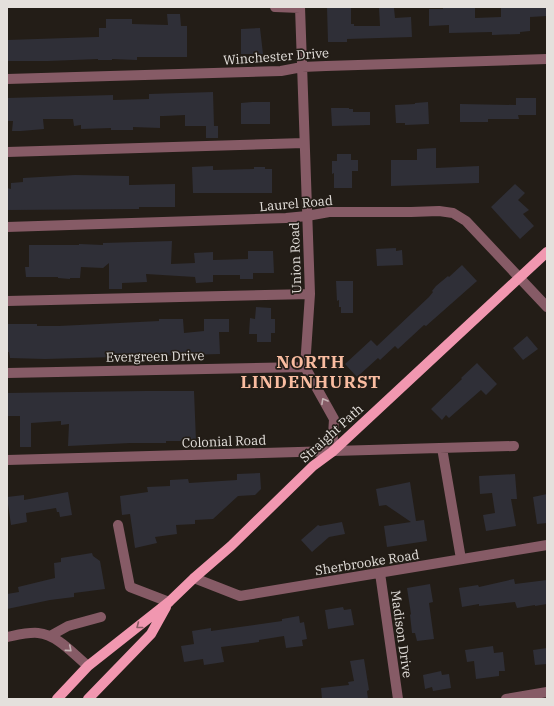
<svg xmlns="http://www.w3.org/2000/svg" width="554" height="706" viewBox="0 0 554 706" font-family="'IBM Plex Serif',serif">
  <rect width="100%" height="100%" fill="#231d17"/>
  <path fill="#2f2f37" d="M327,7H351V24H354V26H380L379,8H394L395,18L411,17L412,37L347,39V42H328Z
    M443,7H475V18L501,17V8L547,7V16L530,17V31L520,32V34L492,35V32L449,33V25L429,26V9H443Z
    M167,14H180L181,26H187V57H137V60L112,59V60H98V59L48,61H7V40L97,37H99V28H106V19H132V24L168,25Z
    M260,28L263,54H241V29Z
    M213,92L214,126H185V115L164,116H160V128L133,127V130H111V128L81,129V125L74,126L73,119H43L44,129L21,131H12L13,121H7V98L113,95V100L149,99V94Z
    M516,98H536V115H518L519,119H488V122H460V104L516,105Z
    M252,102H270V124H241V103Z
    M428,102L429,124L405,125V123H396L395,105L415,104V103Z
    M331,108H349V109H353V112H370V125L332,126Z
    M206,126H218V138H206Z
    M436,148V168L479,166V183L391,186V160H417V149Z
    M337,154H351V160H358V171H352V188H334V173L332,174V161H337Z
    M213,166V170L254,169V167H265V169H272V193H193L192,167Z
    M75,175L129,176V185L175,184V207H139V209L7,210V188L11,189V183L23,182V178Z
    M515,184L525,193L518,200L529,210L523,214L534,226L520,239L491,207Z
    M172,241L171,264L195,263L194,253L213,252V260L248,259V251H273L274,273H253V279H240V275H213V282L196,283L195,277L146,274L147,282L122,283V289H109V263L103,268L81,267L80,278H70V279L58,278V277H26L25,267H29V245H79V244L103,245V243Z
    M396,248V251L402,250L403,265L377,266L376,249Z
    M462,265L477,281L426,326L424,325L398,349L395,346L380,360L378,358L357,377L345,364L371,340L377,346L429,297L433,292L432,291L436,286L448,276L449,277Z
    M336,281H353V313H341V307H339V300L337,301Z
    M256,307L271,308V319H275V333H271V342H257V334H249L250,318L255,319Z
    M159,319H183L184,333L204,331V319H229V332H219L220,354L45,359L10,358L9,352H7V324H37V326H59L159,321Z
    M527,336L538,349L523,360L513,348Z
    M477,363L497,384L486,395L481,390L449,418L446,415L442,420L431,409L462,379L461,378Z
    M145,391H194L196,441H166V443H130L68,446L69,424L61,425V421L31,423V447H20V416H7V393Z
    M260,473L261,489L255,495L238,496L213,519L195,520V524L176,525L177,534L155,537L157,543L135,548L130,514L122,515L120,496L148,492L147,487L170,486V480L188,479L189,483L237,480V474Z
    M515,474L517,499H511L516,526L486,531L483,515L495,513L492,493L480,494L479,476Z
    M410,482L416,521L424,520L427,541L387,547L384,526L411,522L386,505L379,506L376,489Z
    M68,492L72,515L60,517L59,512H57L56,508L26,513L27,522L11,525L7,497L24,495V500Z
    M547,494V523L537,524L533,497Z
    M342,522L345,534L329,537L312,552L301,540L318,525L320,526Z
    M92,553L93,556L100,561L105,589L74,593V597L50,600L7,609V594L19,592L18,587L55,578L54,563L61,562V558Z
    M514,579L515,584L547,580V604L535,606V605L517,608L515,602L479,606V604L462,607L459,588L478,585L479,587Z
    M430,584L433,602L429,603L434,639L417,641L415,633H412L410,615L411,614L407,588Z
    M343,607L344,610L351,609L354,625L328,629L325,610Z
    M299,616L300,623L304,622L307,639L302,640L303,646L286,648L284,636L259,640V642L221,647L224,662L204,665L203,659L184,662L181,646L194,644L192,631L211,628V631L282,621V619Z
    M493,646L494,653L503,652L505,671H499V676L476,679L474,661L467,662L465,650Z
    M547,648V664L535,665L533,650Z
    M364,659L369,690L367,691L368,699H322L321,688L349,685L348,682L354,681L350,661Z
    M441,671L442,675L449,674L451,688L433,691L432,687L425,689L423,675Z"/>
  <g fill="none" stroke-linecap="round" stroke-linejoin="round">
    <path stroke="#865b66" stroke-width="10" d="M275,7L300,8
      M300,7L310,294L305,367L334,419L332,452
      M7,79L281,71L302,67L326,66L547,59
      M7,152L304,143
      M7,227L286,218L307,216L329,212H411L439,211L453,213L466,221L547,307
      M7,301L310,294
      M7,373L305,367
      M442,448L461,559
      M7,460L514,446
      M118,525L130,587L169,602
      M380,573L398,699
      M194,578L240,596L547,545
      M50,636L68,626L101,617
      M7,637C17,635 29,632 38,633C58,635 73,654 88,666
      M506,699L547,692"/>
    <path stroke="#f197b0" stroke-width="10" d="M57,699L88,666L169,602L194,578L231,546L313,466L332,452L547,252
      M88,699L151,634L166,607"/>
  </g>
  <defs><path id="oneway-chevron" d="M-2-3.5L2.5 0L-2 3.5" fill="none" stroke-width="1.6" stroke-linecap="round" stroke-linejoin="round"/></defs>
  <g stroke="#c3b1b3">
    <use href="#oneway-chevron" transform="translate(324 401) rotate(-119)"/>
    <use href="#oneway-chevron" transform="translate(69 649) rotate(40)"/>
  </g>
  <use stroke="#8a5a64" href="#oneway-chevron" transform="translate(139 626) rotate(142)"/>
  <g text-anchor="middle" stroke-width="3.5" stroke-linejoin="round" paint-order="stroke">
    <g font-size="13" fill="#e4e0dc" stroke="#231d17">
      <text transform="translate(276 56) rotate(-4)" y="5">Winchester Drive</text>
      <text transform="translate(296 203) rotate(-5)" y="5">Laurel Road</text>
      <text transform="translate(295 258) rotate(-92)" y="5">Union Road</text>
      <text transform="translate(155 356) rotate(-1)" y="5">Evergreen Drive</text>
      <text transform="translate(331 433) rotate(-42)" y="5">Straight Path</text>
      <text transform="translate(224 441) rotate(-2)" y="5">Colonial Road</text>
      <text transform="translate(367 562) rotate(-9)" y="5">Sherbrooke Road</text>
      <text transform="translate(402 634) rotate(82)" y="5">Madison Drive</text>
    </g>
    <g font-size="17" font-weight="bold" letter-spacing="1" fill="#f9bca0" stroke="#231d17">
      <text x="311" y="368">NORTH<tspan x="311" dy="20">LINDENHURST</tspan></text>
    </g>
  </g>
  <rect width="554" height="706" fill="none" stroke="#e4e0dc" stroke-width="16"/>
</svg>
